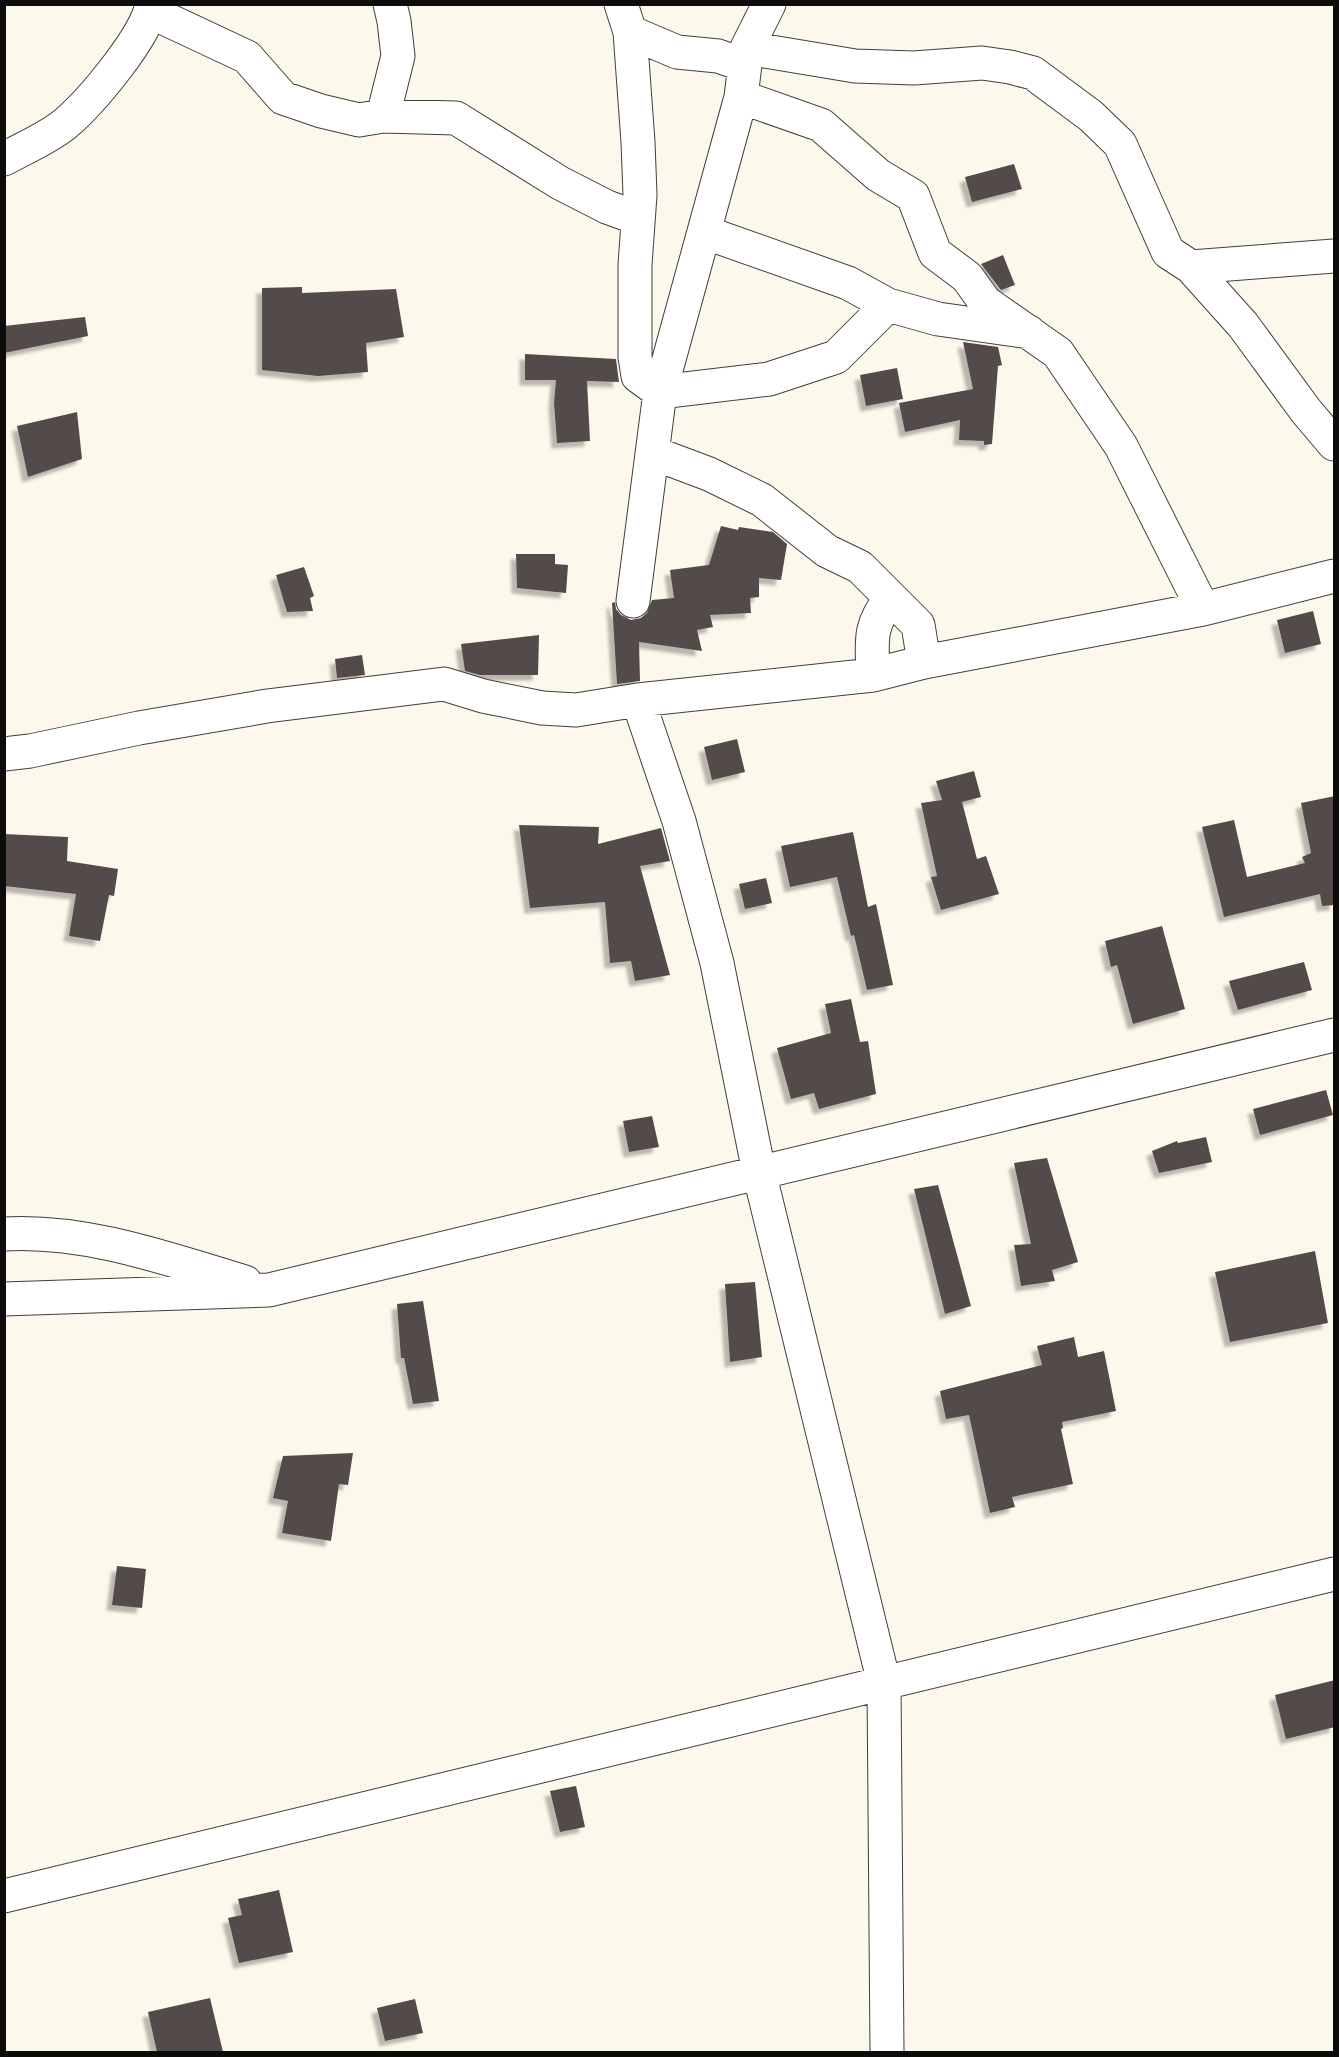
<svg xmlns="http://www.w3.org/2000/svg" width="1339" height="2057" viewBox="0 0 1339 2057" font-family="Spectral,serif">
  <defs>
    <filter id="shadow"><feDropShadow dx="-5.5" dy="5.5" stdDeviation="1.5" flood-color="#0004"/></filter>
  </defs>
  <rect width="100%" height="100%" fill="#fdf8ec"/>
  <path fill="#534c49" filter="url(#shadow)" d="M1014,164L1022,189L972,202L965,177Z
    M1003,255L1015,285L1001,290L981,264Z
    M302,287V293L396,289L404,337L366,343L368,372L318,376L262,370V288Z
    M85,317L88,336L4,353V326Z
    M963,342L998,347L1002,365L998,366L992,444L984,445V441L959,440L960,420L905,432L899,403L973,389Z
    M525,354L616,359L619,382L587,381L590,441L557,443L554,403L556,380H525Z
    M897,368L903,399L866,406L860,375Z
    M77,412L82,459L28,477L17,426Z
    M721,526L738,530L739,527L773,532L787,544L781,580L759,578V597L750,598L751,613L710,615L713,627L697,630L702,651L639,642L640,681L617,684L612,603L615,602L616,609L621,615L631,620L641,618L647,613L652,600L674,598L670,570L709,565Z
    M516,554H555V564L568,565L566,593L517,588Z
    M304,567L314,596L310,598L313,611L287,612L276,575Z
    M1313,611L1321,644L1285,653L1277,620Z
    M539,635L538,675H480L465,671L461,644Z
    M362,655L365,675L337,678L335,659Z
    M737,739L745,772L712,780L704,747Z
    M974,771L981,797L962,802L977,859L986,856L999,894L941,910L931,877L937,876L921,803L942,800L936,781Z
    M1335,796V905L1322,906L1320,894L1224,917L1202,827L1234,820L1247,877L1305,863L1302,857L1311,853L1301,803Z
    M519,825L599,827L598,844L661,828L670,861L640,866L670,975L635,981L631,961L610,963L605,902L530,908Z
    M853,832L868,907L876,904L893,985L867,990L854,935L851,936L837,877L790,887L781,846Z
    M4,834L68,837L67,861L118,869L114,896L109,895L100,941L69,936L76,894L4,886Z
    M766,878L772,903L745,909L739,884Z
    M1162,926L1185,1009L1133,1024L1117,965L1111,967L1105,941Z
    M1304,962L1312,990L1238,1010L1229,981Z
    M851,999L860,1042L868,1041L876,1094L819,1109L814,1093L791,1099L777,1048L831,1033L825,1004Z
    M1326,1090L1333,1115L1260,1135L1253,1109Z
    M652,1116L659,1147L629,1152L623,1121Z
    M1206,1137L1212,1162L1159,1173L1152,1151L1177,1141L1178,1143Z
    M1047,1158L1078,1262L1052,1270L1055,1281L1021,1286L1014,1245L1031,1244L1014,1163Z
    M938,1185L971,1306L945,1314L914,1189Z
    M1315,1251L1328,1323L1230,1342L1215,1272Z
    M755,1282L762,1357L730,1362L725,1284Z
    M423,1301L439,1401L413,1404L404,1358H401L397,1304Z
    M1074,1337L1078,1357L1104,1351L1116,1411L1062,1422L1063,1428L1061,1429L1073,1484L1012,1497L1015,1507L990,1513L969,1415L946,1419L940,1391L1042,1365L1037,1346Z
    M353,1453L348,1485L339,1484L331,1541L282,1533L288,1501L273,1498L283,1456Z
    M117,1566L146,1569L142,1608L112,1605Z
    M1335,1680V1727L1286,1739L1275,1695Z
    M576,1786L585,1827L560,1832L550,1791Z
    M279,1890L293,1952L239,1963L228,1918L242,1915L238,1899Z
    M210,1998L223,2052H157L148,2012Z
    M415,1999L423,2033L385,2041L377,2008Z"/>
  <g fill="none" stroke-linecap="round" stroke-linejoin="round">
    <g stroke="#3f3f3f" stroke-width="35">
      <path id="minor" d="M621,4L630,32L638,142L640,195L635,265V357L638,376L660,392L769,379L836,357L888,305L938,319L1029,332
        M151,12L247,57L283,98L321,111L359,120L383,116L456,118L560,183L607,207L637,218
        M630,32L677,52L718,56L744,65
        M747,48L855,66L914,68L982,63L1010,67L1033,73L1091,116L1120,144L1168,252L1191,267L1334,256
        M741,97L821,125L878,175L913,196L935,253L967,277L985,302L1058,353L1121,446L1203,609
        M383,116L398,56L394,21L390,4
        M4,159C24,148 48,138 65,124C91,102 146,37 152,4
        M704,232L848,283L888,305
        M1191,267L1243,325L1306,411L1334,444
        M653,453L709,474L762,500L827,551L860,567L918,625L924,662
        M633,601L660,392L741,97L747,48L769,4
        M873,675C872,642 868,626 891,598
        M638,700L679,821L717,963L759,1172L884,1683L887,2052
        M4,754L30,751L139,728L267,706L444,684L483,696L542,708L576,710L638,700L873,675L924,662L1203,609L1334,576
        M4,1234C85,1229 168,1259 245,1282
        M4,1299L269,1290L1334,1035
        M4,1896L1334,1574"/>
    </g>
    <use href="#minor" stroke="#fff" stroke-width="33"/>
  </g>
  <rect width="1339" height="2057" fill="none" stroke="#0c0c0c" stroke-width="12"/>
</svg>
